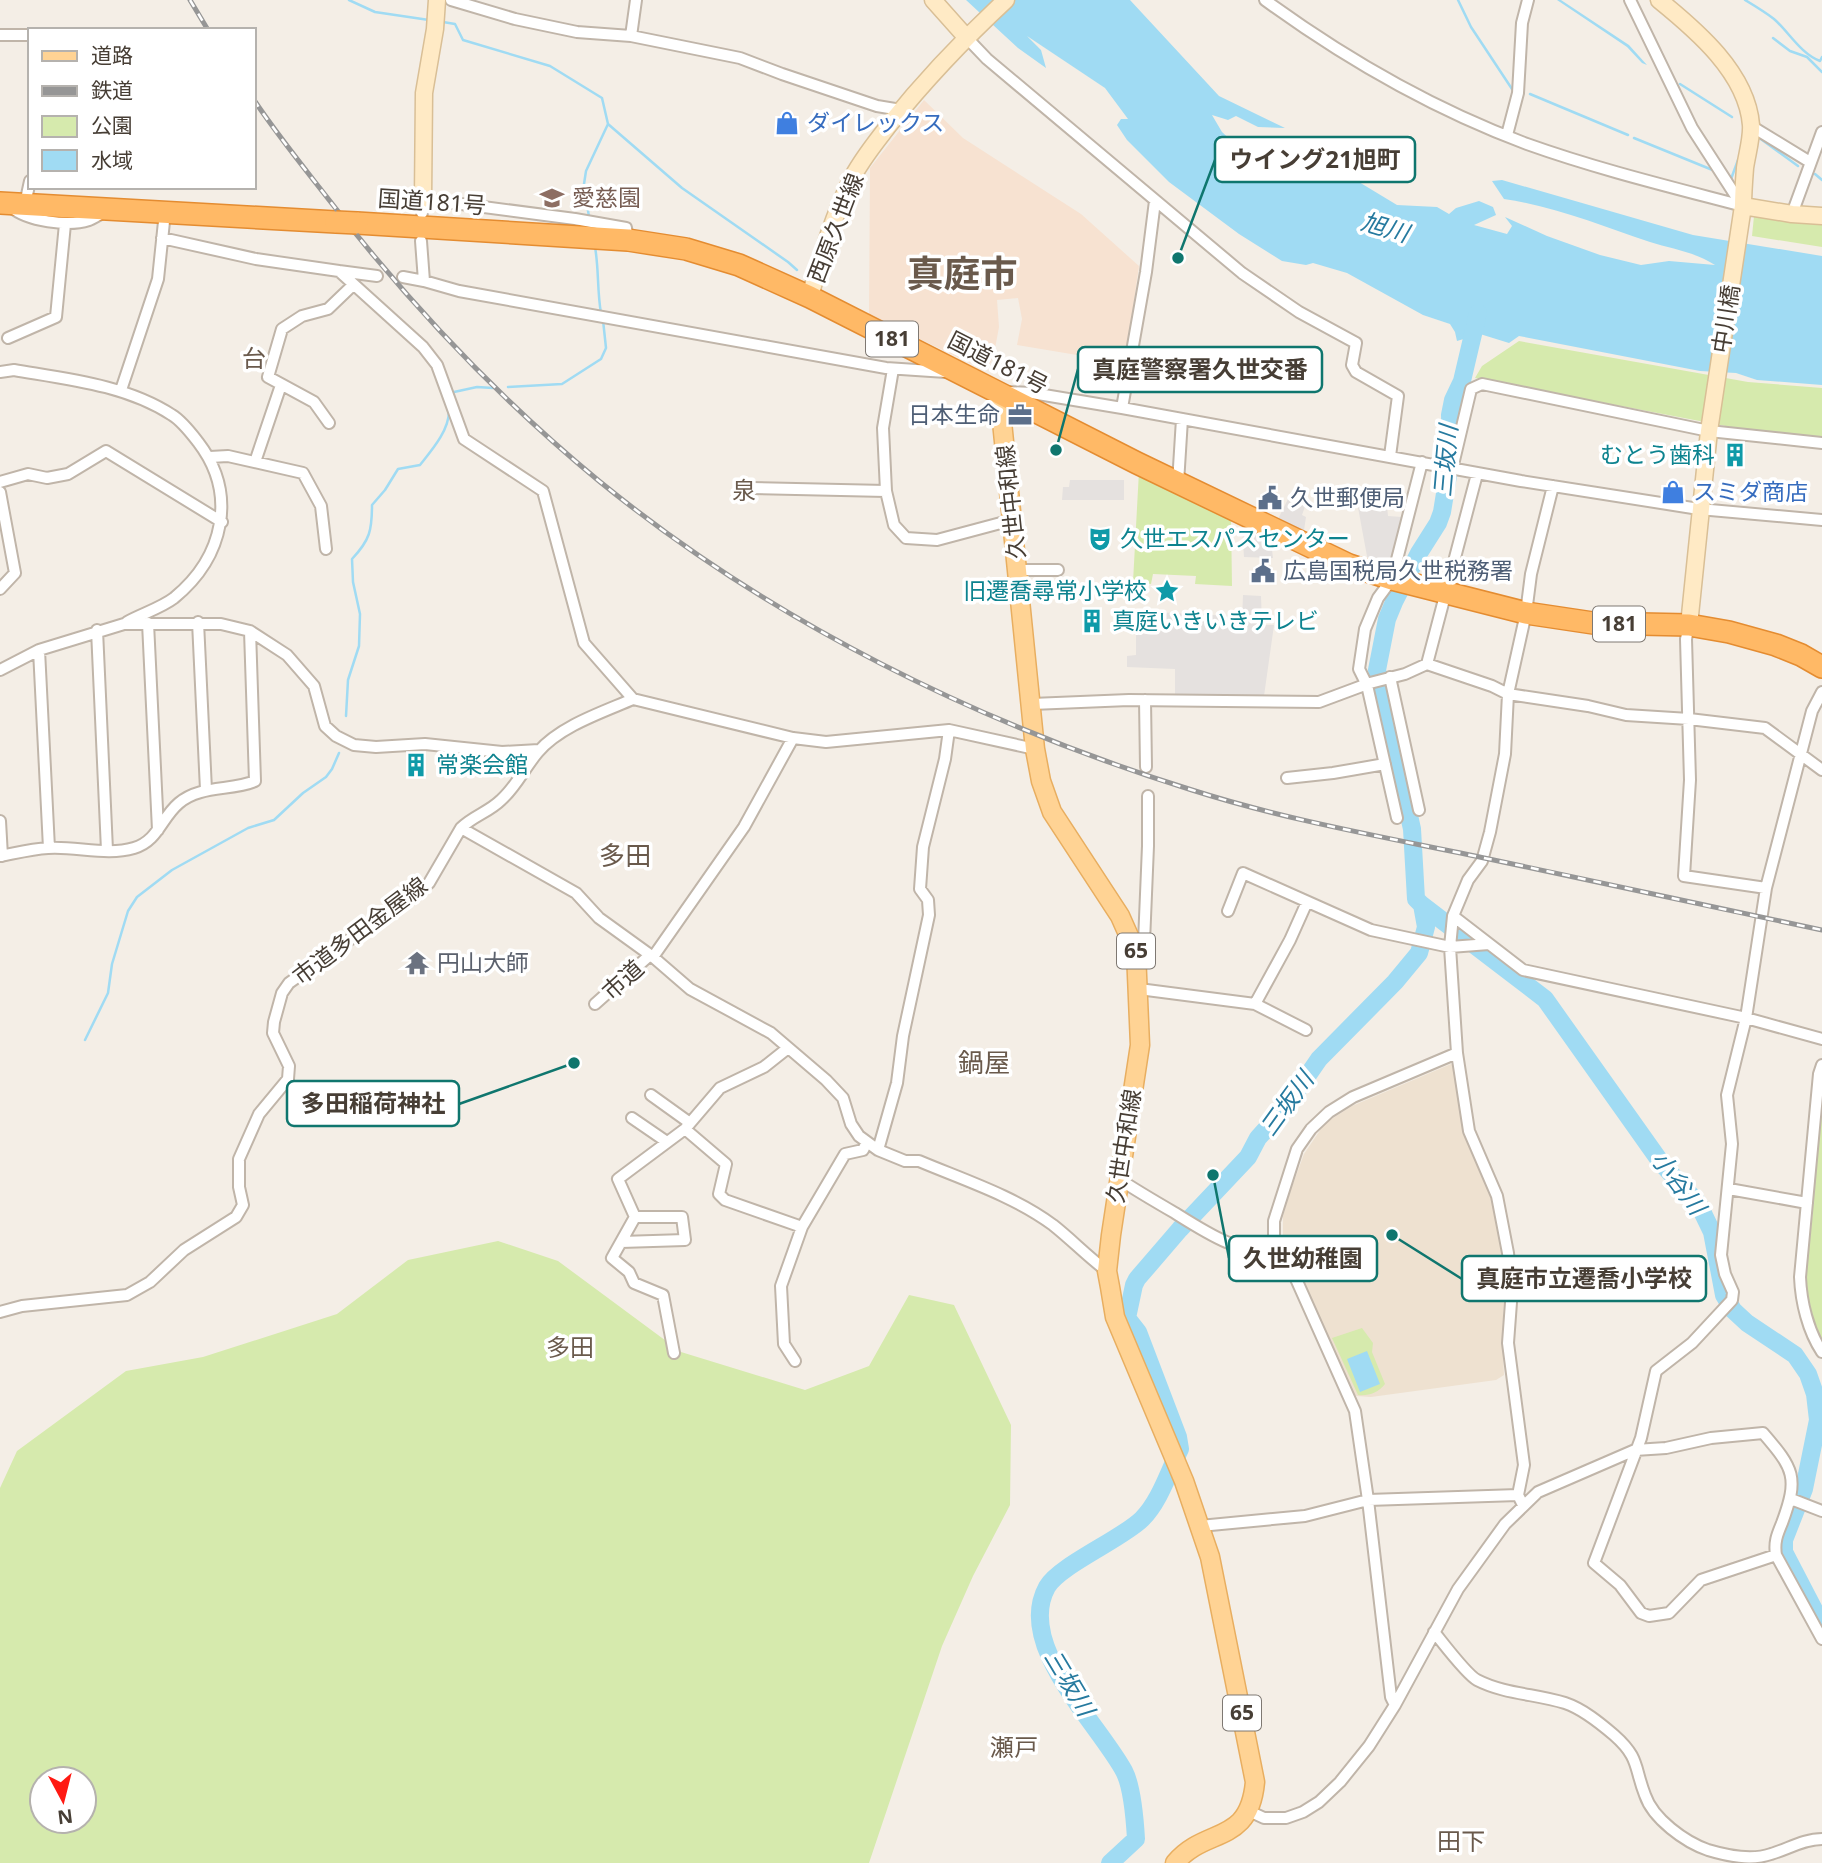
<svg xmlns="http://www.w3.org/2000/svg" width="1822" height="1863" viewBox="0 0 1822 1863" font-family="'Noto Sans','Noto Sans JP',sans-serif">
  <rect width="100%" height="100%" fill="#f4eee6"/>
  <path fill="#f7e2d1" d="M924,100L963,138L1081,214L1139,266L1125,363L1017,345L1022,319L1018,298L997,300L999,327L994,354L987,371L869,315L870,168Z"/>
  <path fill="#eee1d0" d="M1451,1064L1454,1066L1463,1131L1471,1150H1473L1491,1198L1495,1202L1506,1272L1502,1334L1504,1375L1496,1380L1371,1397L1356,1396L1348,1384L1288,1250L1283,1244V1216L1290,1192L1304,1154L1325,1123L1352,1106Z"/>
  <path fill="#d6eaad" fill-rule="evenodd" d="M1754,216L1822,222V247L1752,236Z
    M1519,341L1748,382L1822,388V437L1731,427L1475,378L1482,366Z
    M1139,471L1231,517L1232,586L1195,584L1196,576L1153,574L1151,584L1133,582Z
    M1822,1091V1342L1811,1318L1804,1288L1813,1211L1812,1191Z
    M498,1241L558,1261L681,1352L805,1390L869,1366L909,1295L954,1305L1011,1425L1010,1505L973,1576L942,1646L869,1863H0V1488L17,1451L126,1371L203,1357L337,1314L408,1260ZM42,1779H84V1821H42Z
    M1362,1328L1373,1343L1372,1352L1385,1384C1378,1393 1369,1396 1358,1395L1332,1338Z"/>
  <path fill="#e5e1df" d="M1070,480H1124V500H1062L1063,487H1069Z
    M1291,493L1307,501L1302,515L1306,517L1303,537L1276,523Z
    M1357,502L1387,507L1388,516L1402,517L1389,574L1369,567Z
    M1242,527L1271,541L1273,558L1244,557Z
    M1243,595L1261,596L1262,625H1274L1264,696H1175V669L1127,667V656L1136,655V611L1231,616L1233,624L1242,622Z"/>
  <path fill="#a0dbf3" d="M966,0H1130L1219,96L1285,128L1258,127L1236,116L1228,120L1212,115L1222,132L1251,159L1270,172L1344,173L1397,205L1437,207L1449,214L1456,208L1479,201L1493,207L1496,215L1474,225L1507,234L1512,226L1505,217L1547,236L1600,255L1641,265L1669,261L1715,265C1695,252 1672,249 1650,242C1602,226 1554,206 1504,199L1492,181L1502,180L1693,235L1822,256V385L1757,380L1736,373L1700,371L1519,336L1509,343L1480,334L1457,341L1455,332L1450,324L1423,315L1347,273L1313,263L1306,265L1282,261L1239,234L1169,182L1127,140L1117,125L1121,119H1128L1105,88L1027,36L1041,50L1046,68L1018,48Z
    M1557,0H1561L1629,45L1647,65L1642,63L1627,47Z
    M1367,1351L1380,1384L1360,1392L1347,1359Z"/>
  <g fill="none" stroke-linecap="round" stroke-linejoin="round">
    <path stroke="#a0dbf3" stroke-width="2.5" d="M349,0L375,12L429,20
      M1458,0L1471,27L1512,89
      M1745,0C1755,6 1765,12 1774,19C1789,32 1800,53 1820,61L1822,57
      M443,22L455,24L463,40L550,66L602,98L608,124L586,171L584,184L589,217
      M1773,38L1790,51L1807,57L1822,72
      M1680,84L1732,117
      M1530,94L1628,135
      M608,124L682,188L788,262L797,270
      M1758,137L1798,166
      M1634,138L1715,171
      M1815,174L1822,180
      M1731,179L1738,160
      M595,247C599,269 597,291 601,313
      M508,387L562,384L601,359L606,348L603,320
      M454,392L477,387L493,388
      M346,716L348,680L359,646L360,614L353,582L352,559C370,540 372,530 372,505L385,490L398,469L420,465C431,451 449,431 449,411
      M85,1040L108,993L112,964L128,911L137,897L172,870L248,828L274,820L303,793L326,777L332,769L339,753"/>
    <path stroke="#a0dbf3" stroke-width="18" d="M1422,905L1545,999L1662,1164L1698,1203L1712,1232L1724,1295L1733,1310L1747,1323L1795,1355L1808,1374L1815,1394L1818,1420L1804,1489L1784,1540V1552L1822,1625
      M1110,1863L1136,1839C1135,1822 1132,1786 1124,1771C1098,1723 1015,1645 1047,1587C1060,1565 1122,1539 1142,1519C1160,1501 1169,1471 1180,1449L1178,1437L1138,1332L1127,1318L1134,1285L1137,1279L1180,1229L1248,1157L1258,1138L1286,1107L1319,1059L1395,982L1419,953L1426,927L1422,905L1416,899L1412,829L1377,670L1387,619L1394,602L1419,553L1438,523L1442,512L1451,457L1450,415L1453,400L1462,381L1478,313"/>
    <g stroke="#c0b5a9" stroke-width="14">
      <path id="street" d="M451,0L515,19L577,32L631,36L740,58L782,74L877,106L901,110
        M1265,0C1346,59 1433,109 1527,144C1597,169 1671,187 1743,206
        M1630,0L1692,128L1741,204
        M0,35H30
        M631,36L636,0
        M966,37L987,59L1242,273L1299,312L1356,343L1352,365L1356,372L1398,396L1390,456
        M1751,126L1810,162
        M1507,135L1518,93L1522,23L1528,0
        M25,204L30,181
        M11,207C27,221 68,227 89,220C94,218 99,215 104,212
        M422,213L423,199L575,219L626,228L628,240
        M1792,214L1822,132
        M162,238L256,259L339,271L423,347L437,365L464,439L543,491L584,643L633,699L793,738L826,742L949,730L1035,749
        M421,241L424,281L459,291L886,368L946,372
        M339,271L377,276
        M403,277L424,281
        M8,338L56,317L65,224
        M893,369L883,428L886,491L894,525L906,538L937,540L1012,520
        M0,372L14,370C67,379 126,385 172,415C182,421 191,433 198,442C238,494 224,557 174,598C161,608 141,614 127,622
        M121,390L158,279L165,212
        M1008,392L1032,393L1122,408L1521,481L1699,509L1822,520
        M1122,408L1146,272L1155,201
        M329,423L314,402L268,377L282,329L302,316L328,309L353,285
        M210,457L228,456L303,473L321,506L326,549
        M255,462L281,385
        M1452,469L1471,389L1482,384L1709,431L1822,443
        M0,482L28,474L47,478L68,474L106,451L222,522
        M1178,483L1182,419
        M751,488L886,491
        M0,492L15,573L0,589
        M1018,570H1058
        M198,622L206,790
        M148,623L158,830
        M1689,625L1686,639L1690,780L1684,876L1766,888
        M97,630L107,850
        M39,650L49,848
        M1427,664L1477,474
        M0,670L39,650L124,624H221L250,631L287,655L314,686L325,726L336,736L354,745L376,747L425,744L502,752L539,750
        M1390,677L1419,810
        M1145,700L1146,767
        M1032,704L1129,700L1319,702L1370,683L1405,674L1427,664L1492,686L1508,694L1588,706L1626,715L1689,719L1765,728L1822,770
        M1287,778L1333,773L1385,764
        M1397,818L1367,685L1359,669L1365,629L1378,598L1392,579L1422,462
        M0,821L2,856
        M461,828L576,893L599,918L653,957L690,989L771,1033L826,1080L843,1098L851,1124L859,1136L878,1150L905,1161H919C964,1180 1014,1196 1053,1225C1072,1240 1088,1257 1107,1271
        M0,856C16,853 32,849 48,848C76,846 107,856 134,848C158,841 161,818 179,803C200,785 231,791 255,781L250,631
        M1228,911L1243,873L1371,930L1450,947L1489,944
        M1453,916L1523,970L1746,1018L1822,1039
        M1136,952L1144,942L1148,846V796
        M653,957L744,827L793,738
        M1139,989L1255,1004L1306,1030
        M595,1004L650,955
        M1255,1004L1290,940L1307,902
        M1822,1065L1819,1074L1800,1277C1801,1302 1808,1331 1822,1352
        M651,1095L690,1123
        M632,1118L667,1142
        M685,1129L726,1164L719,1194L725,1200L802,1227
        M878,1150L897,1083L903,1036L929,915L928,900L920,889L923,847L945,759L949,730
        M1119,1179C1137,1191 1156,1202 1175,1213C1210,1235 1239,1254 1282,1253
        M1729,1189L1807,1203
        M621,1242L685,1240L682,1217H635
        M0,1312L22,1306L127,1295L150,1282L184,1250L236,1217L243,1205L239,1187V1159L259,1114L288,1079L289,1066L273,1033L274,1022L282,993L289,983L429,883L461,828C473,816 489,812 501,800C516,787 525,767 538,752C560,726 603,712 633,699
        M674,1353L663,1295L634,1283L629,1272L612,1258L635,1217L618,1179L685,1129L720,1088L764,1067L788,1048
        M795,1361L784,1344L781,1286L802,1227L845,1154L863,1150L867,1142
        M1791,1499L1822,1511
        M1523,1505L1518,1495L1524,1465L1508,1343L1512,1289L1508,1253L1497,1196L1469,1131L1457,1053L1450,947L1453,916L1468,880L1482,861L1490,832L1505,754L1508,694L1526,613L1531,574L1553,486
        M1200,1526L1305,1516L1368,1500L1518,1495
        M1776,1555L1701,1580L1669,1613L1649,1616L1641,1613L1620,1585L1594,1563L1641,1438L1656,1371L1692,1343L1732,1300L1733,1292L1725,1274L1721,1255L1732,1144L1727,1095L1746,1018L1766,888L1812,711L1822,692
        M1434,1632C1443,1643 1467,1675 1477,1680C1504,1694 1536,1694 1565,1703C1583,1709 1600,1723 1614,1735C1640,1758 1634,1767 1645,1795C1653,1819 1685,1842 1708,1850C1728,1856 1751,1861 1771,1854C1788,1849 1804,1839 1822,1839
        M1395,1705L1391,1697L1368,1500L1355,1411L1292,1270L1274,1238V1221L1297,1149L1311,1129L1329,1112L1353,1097L1457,1053
        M1249,1811L1264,1818H1286L1303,1812L1319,1802L1340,1782L1369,1746L1395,1705L1458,1589L1505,1524L1538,1492L1635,1450L1666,1448L1711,1438L1763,1433C1794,1469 1799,1477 1782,1523C1777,1535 1774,1542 1776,1555L1822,1639"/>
    </g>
    <g stroke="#d9bf96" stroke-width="19">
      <path id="secondary" d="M933,0L966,37
        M1659,0C1696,30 1747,73 1751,125C1752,138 1747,154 1745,168C1744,181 1743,194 1743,206L1709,431L1689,625
        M423,199L424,93L435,29L437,0
        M1743,206L1792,214L1822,216
        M810,297C820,258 833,218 850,182C860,161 876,142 889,125C925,80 964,39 1006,0"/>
    </g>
    <g stroke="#e8ae60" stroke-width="21">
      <path id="primary" d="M999,392L1035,749L1041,781L1052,812L1120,916L1136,952L1140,1045L1111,1235L1107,1271L1110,1287L1115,1317L1184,1481L1210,1557L1255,1782C1249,1846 1206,1826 1175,1863"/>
    </g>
    <g stroke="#e48c31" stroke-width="24">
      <path id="highway" d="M0,203L336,222
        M357,223L628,240L686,249L739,265L810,297L1137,463L1349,565L1392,579L1526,613L1593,623L1689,625L1729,632L1776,645L1801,655L1822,667"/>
    </g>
    <use href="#street" stroke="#fff" stroke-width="10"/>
    <use href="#secondary" stroke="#ffeac5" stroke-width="16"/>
    <use href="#primary" stroke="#ffd394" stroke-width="18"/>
    <use href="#highway" stroke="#ffb966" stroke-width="21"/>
    <g stroke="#969696" stroke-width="5">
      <path id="rail" d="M190,0L208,30
        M254,100C276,133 301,164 326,196C406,300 497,397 599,481C772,622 980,724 1192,790C1289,821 1390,838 1489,859C1600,882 1711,907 1822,930"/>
    </g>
    <use href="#rail" stroke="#fff" stroke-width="2.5" stroke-dasharray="8" stroke-linecap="butt"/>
    <g stroke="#e48c31" stroke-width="24" stroke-linecap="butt">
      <path id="highway-bridge" d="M336,222L357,223"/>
    </g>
    <use href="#highway-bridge" stroke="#ffb966" stroke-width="21"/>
  </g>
  <defs>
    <g id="shop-bare" transform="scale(1.89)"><path d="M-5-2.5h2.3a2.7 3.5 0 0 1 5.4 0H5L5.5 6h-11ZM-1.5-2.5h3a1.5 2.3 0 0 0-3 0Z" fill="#3f7fe0" stroke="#fff" stroke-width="2.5" paint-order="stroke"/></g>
    <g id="school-bare" transform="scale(1.89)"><path d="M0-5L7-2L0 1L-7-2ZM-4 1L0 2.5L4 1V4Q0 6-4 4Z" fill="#8d6e63" stroke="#fff" stroke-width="2.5" paint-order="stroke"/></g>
    <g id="office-bare" transform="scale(1.89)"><path d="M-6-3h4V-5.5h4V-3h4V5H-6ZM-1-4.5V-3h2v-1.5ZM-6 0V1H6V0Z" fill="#5c6f8a" stroke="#fff" stroke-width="2.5" paint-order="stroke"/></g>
    <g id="building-bare" transform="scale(1.89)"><path d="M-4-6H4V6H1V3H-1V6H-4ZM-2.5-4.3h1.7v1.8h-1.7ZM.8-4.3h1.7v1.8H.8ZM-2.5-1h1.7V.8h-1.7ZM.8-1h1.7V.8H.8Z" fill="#0f9aa8" stroke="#fff" stroke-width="2.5" paint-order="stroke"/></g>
    <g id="civic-bare" transform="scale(1.89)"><path d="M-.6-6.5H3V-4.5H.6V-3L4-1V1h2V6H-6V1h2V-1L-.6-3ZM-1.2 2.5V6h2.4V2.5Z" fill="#5c6f8a" stroke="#fff" stroke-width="2.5" paint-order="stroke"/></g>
    <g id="theatre-bare" transform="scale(1.89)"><path d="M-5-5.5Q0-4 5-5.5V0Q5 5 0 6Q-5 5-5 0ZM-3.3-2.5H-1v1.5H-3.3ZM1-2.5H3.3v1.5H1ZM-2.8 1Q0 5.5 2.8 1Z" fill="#0f9aa8" stroke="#fff" stroke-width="2.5" paint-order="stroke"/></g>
    <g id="sight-bare" transform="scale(1.89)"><path d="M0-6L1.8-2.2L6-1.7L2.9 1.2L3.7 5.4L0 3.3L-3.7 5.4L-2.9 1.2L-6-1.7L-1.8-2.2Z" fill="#0f9aa8" stroke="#fff" stroke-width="2.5" paint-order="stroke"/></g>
    <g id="temple-bare" transform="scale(1.89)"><path d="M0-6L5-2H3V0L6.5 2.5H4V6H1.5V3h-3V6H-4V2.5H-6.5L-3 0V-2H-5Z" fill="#6b7280" stroke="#fff" stroke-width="2.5" paint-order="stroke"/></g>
  </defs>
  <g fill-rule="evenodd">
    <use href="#shop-bare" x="787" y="123"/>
    <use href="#school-bare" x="552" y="198"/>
    <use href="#office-bare" x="1020" y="415"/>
    <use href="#building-bare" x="1735" y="455"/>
    <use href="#shop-bare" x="1673" y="492"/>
    <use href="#civic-bare" x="1270" y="498"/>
    <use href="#theatre-bare" x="1100" y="539"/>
    <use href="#civic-bare" x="1263" y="571"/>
    <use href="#sight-bare" x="1167" y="591"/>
    <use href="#building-bare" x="1092" y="621"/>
    <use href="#building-bare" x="416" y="765"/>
    <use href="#temple-bare" x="417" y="963"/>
  </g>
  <g text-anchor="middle" stroke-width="7" stroke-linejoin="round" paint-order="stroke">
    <g fill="#fff" stroke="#7e7872" stroke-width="2">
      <rect x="866" y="321.5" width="52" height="35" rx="5"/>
      <rect x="1593" y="606.5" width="52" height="35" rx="5"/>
      <rect x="1117" y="933.5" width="38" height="35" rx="5"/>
      <rect x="1223" y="1695.5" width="38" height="35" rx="5"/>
    </g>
    <g font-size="21" font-weight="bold" fill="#473e35">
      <text x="892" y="346">181</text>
      <text x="1619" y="631">181</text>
      <text x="1136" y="958">65</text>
      <text x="1242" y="1720">65</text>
    </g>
    <g font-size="23" fill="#366cbe" stroke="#fff" text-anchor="start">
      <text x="807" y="131">ダイレックス</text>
      <text x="1693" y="500">スミダ商店</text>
    </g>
    <g font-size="23" fill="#785e54" stroke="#fff" text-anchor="start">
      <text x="572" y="206">愛慈園</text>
    </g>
    <g font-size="23" fill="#473e35" stroke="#fff">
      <text transform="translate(432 202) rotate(4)" y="8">国道181号</text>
      <text transform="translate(836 228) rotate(-69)" y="8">西原久世線</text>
      <text transform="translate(1726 319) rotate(-81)" y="8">中川橋</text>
      <text transform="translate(998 363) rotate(27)" y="8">国道181号</text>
      <text transform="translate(1011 502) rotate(-96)" y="8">久世中和線</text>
      <text transform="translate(360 931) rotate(-37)" y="8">市道多田金屋線</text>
      <text transform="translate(623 980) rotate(-42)" y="8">市道</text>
      <text transform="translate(1124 1146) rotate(-81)" y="8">久世中和線</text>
    </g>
    <g font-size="23" fill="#4e5e75" stroke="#fff" text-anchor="start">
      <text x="1000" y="423" text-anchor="end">日本生命</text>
      <text x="1290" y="506">久世郵便局</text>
      <text x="1283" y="579">広島国税局久世税務署</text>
    </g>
    <g font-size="23" fill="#0d838f" stroke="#fff" text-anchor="start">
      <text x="1715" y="463" text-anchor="end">むとう歯科</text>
      <text x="1120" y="547">久世エスパスセンター</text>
      <text x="1147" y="599" text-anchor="end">旧遷喬尋常小学校</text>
      <text x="1112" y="629">真庭いきいきテレビ</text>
      <text x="436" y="773">常楽会館</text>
    </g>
    <g font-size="23" fill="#5b616d" stroke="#fff" text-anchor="start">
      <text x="437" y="971">円山大師</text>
    </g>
    <g font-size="24" font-style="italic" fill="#267a9f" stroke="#fff">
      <text transform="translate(1385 228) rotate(16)" y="8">旭川</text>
      <text transform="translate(1446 461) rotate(-85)" y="8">三坂川</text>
      <text transform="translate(1287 1104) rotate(-54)" y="8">三坂川</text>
      <text transform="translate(1678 1183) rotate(53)" y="8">小谷川</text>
      <text transform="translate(1069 1683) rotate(59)" y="8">三坂川</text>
    </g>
    <g font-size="24" fill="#6a5a4c" stroke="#fff">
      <text x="254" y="367">台</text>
      <text x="744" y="499">泉</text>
      <text x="570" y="1356">多田</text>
      <text x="1014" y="1756">瀬戸</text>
      <text x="1461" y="1850">田下</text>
    </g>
    <g font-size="26" fill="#6a5a4c" stroke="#fff">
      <text x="625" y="865">多田</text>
      <text x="984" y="1072">鍋屋</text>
    </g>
    <g font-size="37" font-weight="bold" fill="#6a5a4c" stroke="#fff">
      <text x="962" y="287">真庭市</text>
    </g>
  </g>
  <path fill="none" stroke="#0f766e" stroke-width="2.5" d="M1178 258L1215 160M1056 450L1078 369M574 1063L459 1104M1213 1175L1229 1258M1392 1235L1462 1279"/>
  <g fill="#0f766e" stroke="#fff" stroke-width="2.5">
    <circle cx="1178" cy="258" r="7"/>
    <circle cx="1056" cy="450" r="7"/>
    <circle cx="574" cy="1063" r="7"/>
    <circle cx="1213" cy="1175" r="7"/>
    <circle cx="1392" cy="1235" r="7"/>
  </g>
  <g fill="#fff" stroke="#0f766e" stroke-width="2.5">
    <rect x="1215" y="137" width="200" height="45" rx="7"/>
    <rect x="1078" y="347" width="244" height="45" rx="7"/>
    <rect x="287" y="1081" width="172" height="45" rx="7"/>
    <rect x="1229" y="1236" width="148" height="45" rx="7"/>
    <rect x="1462" y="1256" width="244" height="45" rx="7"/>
  </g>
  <g font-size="24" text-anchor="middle" font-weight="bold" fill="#473e35">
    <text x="1315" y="168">ウイング21旭町</text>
    <text x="1200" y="378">真庭警察署久世交番</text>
    <text x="373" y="1112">多田稲荷神社</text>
    <text x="1303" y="1267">久世幼稚園</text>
    <text x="1584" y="1287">真庭市立遷喬小学校</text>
  </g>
  <rect x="28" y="28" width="228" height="161" fill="#ffffff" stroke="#b5b2ae" stroke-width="2"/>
  <rect x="42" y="51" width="35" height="10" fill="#ffd394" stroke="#b5b2ae" stroke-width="2"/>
  <text x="91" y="63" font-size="21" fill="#473e35">道路</text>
  <rect x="42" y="86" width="35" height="10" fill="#969696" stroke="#b5b2ae" stroke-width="2"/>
  <text x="91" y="98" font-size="21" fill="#473e35">鉄道</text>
  <rect x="42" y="116" width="35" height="21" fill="#d6eaad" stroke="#b5b2ae" stroke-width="2"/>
  <text x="91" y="133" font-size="21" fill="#473e35">公園</text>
  <rect x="42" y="150" width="35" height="21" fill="#a0dbf3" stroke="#b5b2ae" stroke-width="2"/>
  <text x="91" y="168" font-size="21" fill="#473e35">水域</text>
  <g transform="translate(63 1800) rotate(173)"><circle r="33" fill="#ffffff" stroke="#b5b2ae" stroke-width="2"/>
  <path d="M0-5L12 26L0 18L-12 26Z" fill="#ff1912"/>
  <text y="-10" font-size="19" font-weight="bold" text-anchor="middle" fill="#473e35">N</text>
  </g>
</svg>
